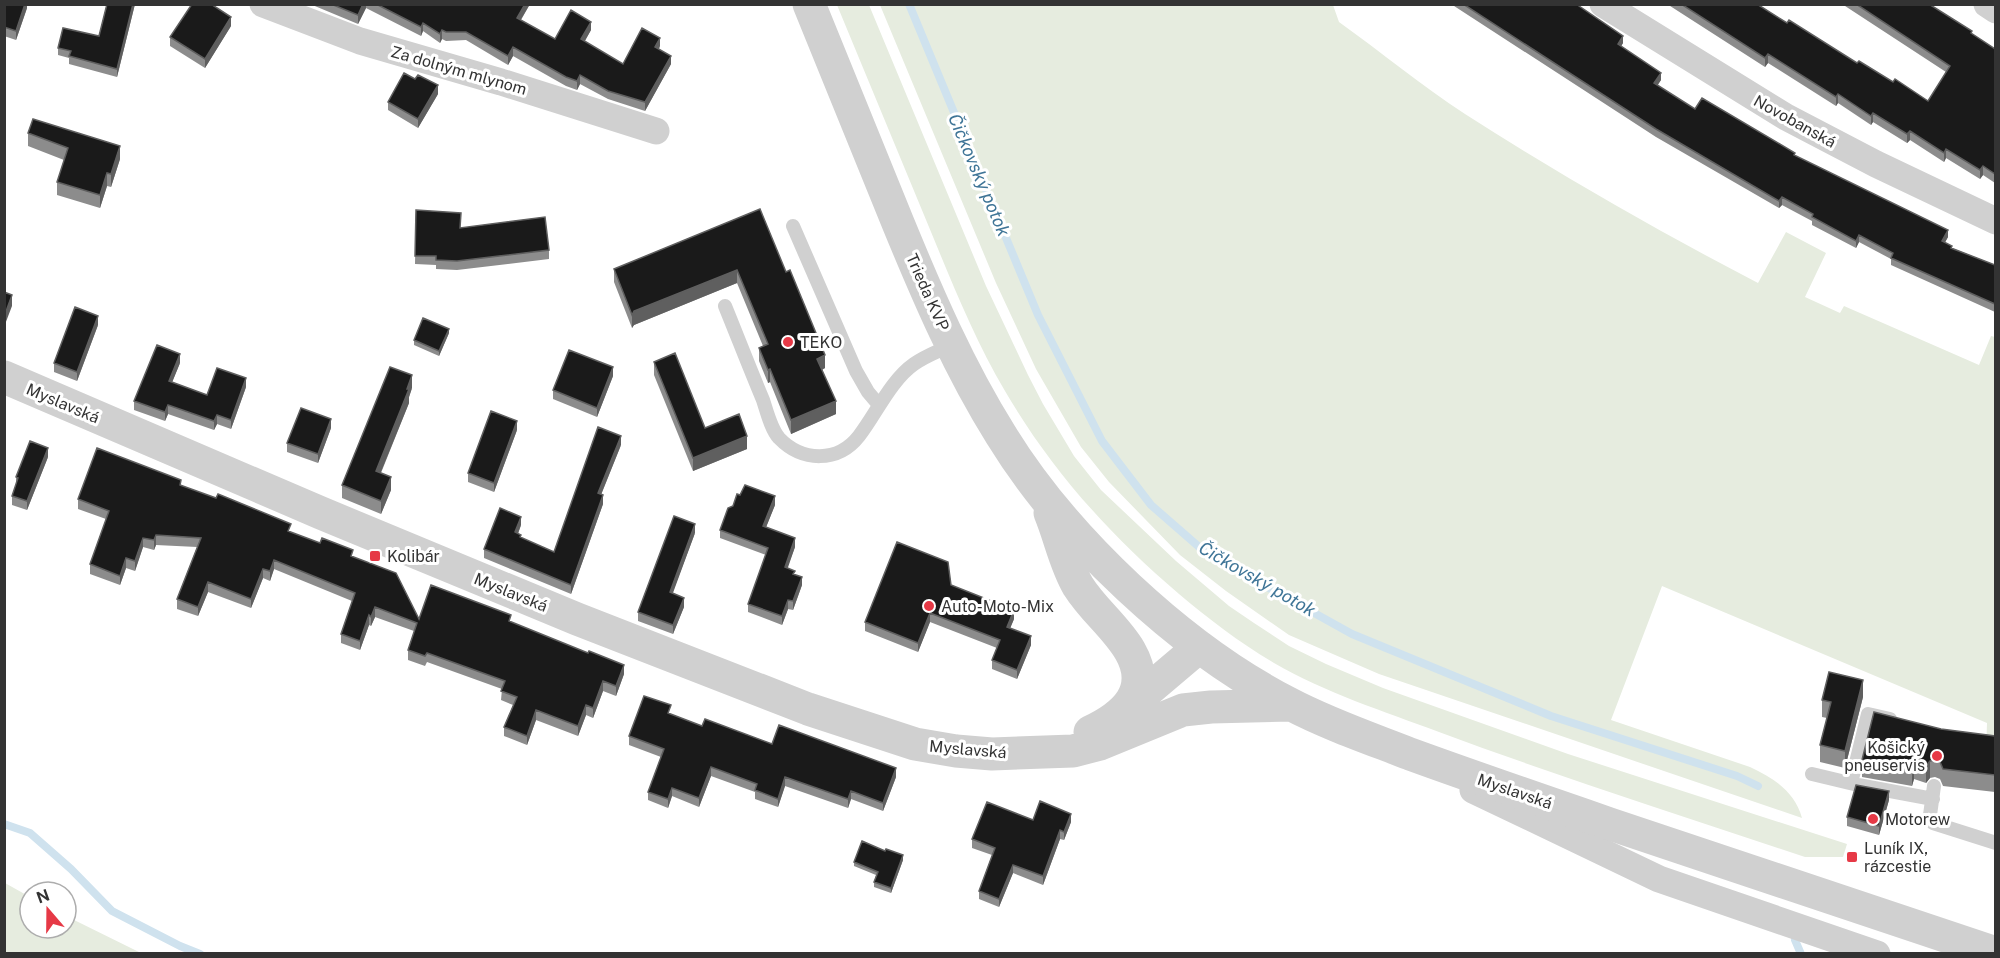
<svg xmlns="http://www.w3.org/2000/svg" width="2000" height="958" viewBox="0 0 2000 958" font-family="'Public Sans',sans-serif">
  <rect width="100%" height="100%" fill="#fff"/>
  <path fill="#e6ecdf" d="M837,5H869L986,286L1028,375L1043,404L1074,456L1101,490L1176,561L1229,606L1254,623L1289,646L1326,664L1383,688L1568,754L1847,844L1843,857H1805C1683,816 1560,777 1439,732C1383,711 1326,693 1274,663C1240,643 1209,619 1179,594C1109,534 1052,471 1005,391C972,335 949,275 924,215C895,145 866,75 837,5Z
    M880,5H1333L1339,22C1381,52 1422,86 1465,114C1560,175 1658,231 1758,283L1786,232L1826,253L1805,297L1840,313L1844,306L1979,365L1991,336L1995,337V753L1986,752L1987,723L1662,586L1611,720L1750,767C1774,778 1795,792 1802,818L1379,674L1289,635L1226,591L1180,555L1109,482L1081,447L1036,369L996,283Z
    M5,883L30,897V928H66V916L141,953H5Z"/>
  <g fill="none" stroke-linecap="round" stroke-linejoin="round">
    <path stroke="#cfe2ee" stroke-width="8" d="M909,4L1038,315L1102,441L1151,505L1206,553L1352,634L1551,716L1737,776L1758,786
      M4,824L30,833L71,869L112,911L180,946L200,954
      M1795,940L1801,954"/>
    <path stroke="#d0d0d0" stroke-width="14" d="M793,226L856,371L868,392L879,405
      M725,306C738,338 750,369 763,400C767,412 771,429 779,438C802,462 838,463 859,436C876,414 891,380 914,364C925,356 939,351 951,345
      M1812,774L1858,785L1933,799
      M1851,783L1868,714L1890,719
      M1934,786L1930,815L1933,823L1996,843"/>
    <path stroke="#d0d0d0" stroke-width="27" d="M263,4L360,41L501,82L656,131
      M1603,4L1786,117L1876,164L1996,221
      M1987,4L1996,10
      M1473,790L1659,879L1877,954"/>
    <path stroke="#d0d0d0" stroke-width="33" d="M809,4C839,77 868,150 898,223C928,296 959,368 1001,435C1065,539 1181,648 1290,704C1328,724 1369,738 1410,754C1476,778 1543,801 1610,824C1738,867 1867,910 1996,953
      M4,377L321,513L577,619L808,709L915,744L956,751L992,754L1073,751L1100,744L1183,710L1211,707L1290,705
      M1050,513C1060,537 1065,564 1078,586C1093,610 1116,627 1130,651C1153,691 1124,716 1090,732
      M1127,708L1199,647"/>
  </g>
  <path fill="#8c8c8c" d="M4,4H27V8L16,40L4,36Z
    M107,4H135L117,77L69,64V58L58,55V48L99,36Z
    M310,4H530L521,20L555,39L591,30L584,42L623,64L660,46L659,49L671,64L645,111L608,99L580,84L577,90L566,86L513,56L508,65L466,40L446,41L442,39L440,43L423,31L421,36L366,8L358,24Z
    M1451,4H1576L1623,43L1621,46L1661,80L1657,85L1695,109L1795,156L1948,237L1945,242L1952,248L1995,265V312L1891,265V259L1859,242L1856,248L1812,225V221L1782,205L1779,208L1656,137Z
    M1667,4H1757L1787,23L1857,63L1928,101L1946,72L1842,4H1929L1972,34L1995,49V183L1983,175L1980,179L1946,158L1944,162L1910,140L1907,143L1873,122L1871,125L1838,103L1836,106L1768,63L1765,67Z
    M231,26L205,68L170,46V37Z
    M438,94L418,128L388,110V102Z
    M28,133L120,159L111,187L107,186L100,208L57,195V182L64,160L28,146Z
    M760,209L825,368L822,370L836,414L791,434L770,382L768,383L759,361V348L763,346L737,283L634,325L632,328L614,282V269Z
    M416,210L461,228L549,250V259L457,270L436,269V265L415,264Z
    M98,325L77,381L54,372V363Z
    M449,333L439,356L414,345V340Z
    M654,362L705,428L747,449L693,471L654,375Z
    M180,363L172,382L207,395L246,387L231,429L217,424L214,430L168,414L165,421L134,410V401Z
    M613,376L597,417L553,399V390Z
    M412,388L409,397V403L381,473L391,490L381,514L342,498V485Z
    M331,428L318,463L287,452V443Z
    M517,430L494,492L468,482V473Z
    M621,445L601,495L603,504L571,594L484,558V549L521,525L518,534L521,538L554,552Z
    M48,457L27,510L12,505V496L16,486V477Z
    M181,485L291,532L353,557L419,619L511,622L624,674L616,696L603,691L593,718L586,715L578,736L536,720L527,745L504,736V727L513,705L501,700L502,689L427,662L425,666L408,660V650L414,631L375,617L371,626L369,625L360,650L341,643V634L352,601L274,569L270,581L263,578L251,608L208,592L198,616L177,609V599L197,547L156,545L154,550L143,547L135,571L126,568L120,585L90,574V564L106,519L78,509V499Z
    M740,495L775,505L766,527L795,547L787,568L795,575L802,585L793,610L788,609L782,625L748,612V604L766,555L720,538V530L733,506Z
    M695,533L672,594L684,607L673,634L638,621V612Z
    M951,585L1014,619L1010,628L1031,645L1017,679L992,669V660L997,648L930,622L918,652L865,631V622Z
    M1863,697L1845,768L1820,762V745L1827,718L1822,717V700Z
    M671,714L702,726L896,777L883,811L851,799L848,808L785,786L778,807L755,799V792L711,776L699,807L672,796L668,808L648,800V792L661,757L629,745V736Z
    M1941,729L1995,736V792L1943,786L1940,779L1935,777L1930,778L1926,783L1914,779L1912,786L1862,777V760Z
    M1889,800L1879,835L1847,826V817Z
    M1033,820L1071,822L1064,840L1060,839L1043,885L1013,873L999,907L979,899V891L992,855L972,848V839Z
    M885,851L903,860L891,893L874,887V882L876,875L854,866V862Z"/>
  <path fill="#5f5f5f" d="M25,4H27V8L16,40V31Z
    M133,4H135L117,77V69Z
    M363,4H366V8L358,24V15Z
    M525,4H530L517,26V18Z
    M231,17V26L205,68V59Z
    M591,22V30L581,48V39Z
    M423,23V31L421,36V27Z
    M442,30V39L440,43V34Z
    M1623,36V43L1618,52V44Z
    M660,38V46L655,56V47Z
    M513,47V56L508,65V56Z
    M1768,54V63L1765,67V58Z
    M671,56V64L645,111V102Z
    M1661,73V80L1654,91V83Z
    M580,75V84L577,90V81Z
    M438,85V94L418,128V119Z
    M1838,94V103L1836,106V97Z
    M1873,113V122L1871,125V116Z
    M1910,131V140L1907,143V134Z
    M120,146V159L111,187V174Z
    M1946,149V158L1944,162V153Z
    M1983,166V175L1980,179V170Z
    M107,173V186L100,208V195Z
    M1782,197V205L1779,208V201Z
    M1948,230V237L1942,248V241Z
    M1859,235V242L1856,248V241Z
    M737,270V283L634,325L632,328V315L634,311Z
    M12,295V306L4,327V317Z
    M98,316V325L77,381V372Z
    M449,329V333L439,356V351Z
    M180,354V363L169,390V381Z
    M825,355V368L817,372V359Z
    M613,367V376L597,417V408Z
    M770,369V382L768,383V370Z
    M412,375V388L409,397V403L376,484V471Z
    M246,378V387L231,429V420Z
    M836,401V414L791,434V420Z
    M168,405V414L165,421V412Z
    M217,415V424L214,430V421Z
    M331,419V428L318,463V454Z
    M517,421V430L494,492V483Z
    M621,436V445L598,502V493Z
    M747,436V449L693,471V458Z
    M48,448V457L27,510V501Z
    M391,477V490L381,514V501Z
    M603,495V504L571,594V585Z
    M775,496V505L763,535V526Z
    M521,517V525L515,541V532Z
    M695,524V533L670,601V592Z
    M156,535V545L154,550V540Z
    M143,538V547L135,571V561Z
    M795,538V547L785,576V567Z
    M126,558V568L120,585V576Z
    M274,560V569L270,581V571Z
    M263,569V578L251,608V599Z
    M802,577V585L793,610V601Z
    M208,582V592L198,616V607Z
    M684,598V607L673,634V625Z
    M788,600V609L782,625V616Z
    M375,607V617L371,626V617Z
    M1014,610V619L1007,636V627Z
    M930,613V622L918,652V643Z
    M369,615V625L360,650V641Z
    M1031,636V645L1017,679V670Z
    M624,665V674L616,696V686Z
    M1863,680V697L1845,768V751Z
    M603,681V691L593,718V708Z
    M586,705V715L578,736V726Z
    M536,710V720L527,745V736Z
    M1930,761V778L1926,783V766Z
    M1914,762V779L1912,786V769Z
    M711,767V776L699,807V798Z
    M896,768V777L883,811V803Z
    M785,777V786L778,807V799Z
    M672,788V796L668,808V799Z
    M851,791V799L848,808V799Z
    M1889,791V800L1879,835V826Z
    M1071,814V822L1064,840V832Z
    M1060,830V839L1043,885V876Z
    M903,855V860L891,893V888Z
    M1013,865V873L999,907V899Z"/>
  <path fill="#1a1a1a" stroke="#5f5f5f" stroke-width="1.5" d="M4,4H25L16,31L4,27Z
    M107,4H133L117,69L69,56L71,51L58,48L63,28L99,36Z
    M192,4H211L231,17L205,59L170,37Z
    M331,4H363L358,15Z
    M376,4H525L517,18L555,39L571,10L591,22L581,39L623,64L642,28L660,38L655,47L671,56L645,102L608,91L580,75L577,81L566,77L513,47L508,56L466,32H446L442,30L440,34L423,23L421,27Z
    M1463,4H1576L1623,36L1618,44L1661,73L1654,83L1695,109L1702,98L1795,153L1794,155L1948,230L1942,241L1952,246L1951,248L1995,265V304L1891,258L1893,253L1859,235L1856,241L1812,217L1813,214L1782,197L1779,201L1656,129Z
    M1681,4H1757L1787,23L1789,20L1857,63L1859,61L1893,82L1895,79L1928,101L1950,66L1856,4H1929L1972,31L1971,33L1995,49V174L1983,166L1980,170L1946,149L1944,153L1910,131L1907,134L1873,113L1871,116L1838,94L1836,97L1768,54L1765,58Z
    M404,73L415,79L418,75L438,85L418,119L388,102Z
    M33,119L120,146L111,174L107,173L100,195L57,182L68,148L28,133Z
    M760,209L786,272L790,270L825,355L817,359L836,401L791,420L770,369L768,370L759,348L768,344L737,270L634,311L632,315L614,269Z
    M416,210L461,213L460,228L545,217L549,250L457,261L436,260V256H415Z
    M4,292L12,295L4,317Z
    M75,307L98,316L77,372L54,363Z
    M423,318L449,329L439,351L414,340Z
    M157,345L180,354L169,381L207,395L217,368L246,378L231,420L217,415L214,421L168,405L165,412L134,401Z
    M569,350L613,367L597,408L553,390Z
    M675,353L705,428L739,414L747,436L693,458L654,362Z
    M390,367L412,375L407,389H409L376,471L391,477L381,501L342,485Z
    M301,408L331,419L318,454L287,443Z
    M491,411L517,421L494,483L468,473Z
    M598,427L621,436L598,493L603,495L571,585L484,549L500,508L521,517L515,532L521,535L520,537L554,552Z
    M30,441L48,448L27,501L12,496L18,478L16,477Z
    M97,448L181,480L180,485L216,498L218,494L291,524L288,531L320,543L322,538L353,550L351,556L396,573L419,619L431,585L511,615L509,621L588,653L589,651L624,665L616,686L603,681L593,708L586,705L578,726L536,710L527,736L504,727L517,697L501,691L505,681L427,653L425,656L408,650L417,623L375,607L371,617L369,615L360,641L341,634L355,593L274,560L270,571L263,569L251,599L208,582L198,607L177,599L201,538L156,535L154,540L143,538L135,561L126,558L120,576L90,564L109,511L78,499Z
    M745,485L775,496L763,526L795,538L785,567L795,571L793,574L802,577L793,601L788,600L782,616L748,604L768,548L720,530L728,508L733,506L737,494L740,495Z
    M674,516L695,524L670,592L684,598L673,625L638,612Z
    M897,542L948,562L951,585L1014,610L1007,627L1031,636L1017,670L992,660L1000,640L930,613L918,643L865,622Z
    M1829,672L1863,680L1845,751L1820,745L1831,702L1822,700Z
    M644,696L671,705L668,713L702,726L705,719L772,744L779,725L896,768L883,803L851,791L848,799L785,777L778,799L755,790L757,784L711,767L699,798L672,788L668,799L648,792L664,749L629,736Z
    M1874,712L1941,729L1995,736V775L1943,769L1940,762L1935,760L1930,761L1926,766L1914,762L1912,769L1862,760Z
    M1856,785L1889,791L1879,826L1847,817Z
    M1040,801L1071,814L1064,832L1060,830L1043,876L1013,865L999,899L979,891L995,848L972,839L987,802L1033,820Z
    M862,841L885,851L886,849L903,855L891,888L874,882L878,872L854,862Z"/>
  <g fill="#e63946" stroke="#fff" stroke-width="2">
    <circle cx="788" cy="342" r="6"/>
    <rect x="369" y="550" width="12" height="12" rx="3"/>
    <circle cx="929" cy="606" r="6"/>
    <circle cx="1937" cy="756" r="6"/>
    <circle cx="1873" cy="819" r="6"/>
    <rect x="1846" y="851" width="12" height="12" rx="3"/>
  </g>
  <g text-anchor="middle" stroke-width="6" stroke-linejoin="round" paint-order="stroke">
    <g font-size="16" fill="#333" stroke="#fff">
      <text transform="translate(459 70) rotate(16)" y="6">Za dolným mlynom</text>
      <text transform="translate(1795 121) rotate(29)" y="6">Novobanská</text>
      <text transform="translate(928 292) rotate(66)" y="6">Trieda KVP</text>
      <text transform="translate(63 403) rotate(23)" y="6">Myslavská</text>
      <text transform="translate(511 592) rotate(22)" y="6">Myslavská</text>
      <text transform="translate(968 749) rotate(5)" y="6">Myslavská</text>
      <text transform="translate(1515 791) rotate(19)" y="6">Myslavská</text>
    </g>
    <g font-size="16" fill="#333" stroke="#fff" text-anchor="start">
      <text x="800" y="348">TEKO</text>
      <text x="387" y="562">Kolibár</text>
      <text x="941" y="612">Auto-Moto-Mix</text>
      <text x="1925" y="753" text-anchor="end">Košický<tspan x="1925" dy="18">pneuservis</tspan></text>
      <text x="1885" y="825">Motorew</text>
      <text x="1864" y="854">Luník IX,<tspan x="1864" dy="18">rázcestie</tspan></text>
    </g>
    <g font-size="18" font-style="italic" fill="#3f7597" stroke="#fff">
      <text transform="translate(979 175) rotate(67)" y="6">Čičkovský potok</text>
      <text transform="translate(1257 579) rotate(30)" y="6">Čičkovský potok</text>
    </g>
  </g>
  <rect width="2000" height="958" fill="none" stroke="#333333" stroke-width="12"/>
  <g transform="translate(48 910) rotate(340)"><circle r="28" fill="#ffffff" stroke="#adadad" stroke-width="1.5"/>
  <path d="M0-4.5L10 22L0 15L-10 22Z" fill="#e63946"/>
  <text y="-9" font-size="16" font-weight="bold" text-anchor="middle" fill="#333333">N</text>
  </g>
</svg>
